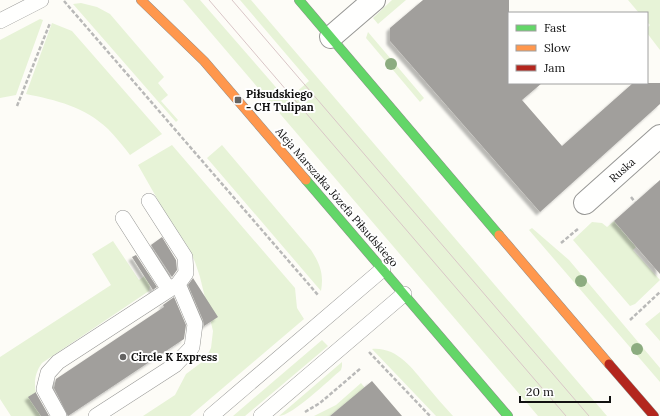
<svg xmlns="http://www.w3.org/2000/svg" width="660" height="416" viewBox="0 0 660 416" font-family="Lora,serif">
  <defs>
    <filter id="shadow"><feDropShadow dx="-3.5" dy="3.5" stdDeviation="1" flood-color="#0004"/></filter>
  </defs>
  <rect width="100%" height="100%" fill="#fdfcf7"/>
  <path fill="#e7f3d7" d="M183,0H200L287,100L309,81L240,0H251L607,416H538Z
    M392,0H406L378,24L373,18Z
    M628,0H660V50L647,33V28L650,25L647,22V13H639Z
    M81,3L97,7L110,14L164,77L158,83L168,95L161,101L178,120L176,122L73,4Z
    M40,19L43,20L16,95L0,98V40Z
    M52,23L72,31L162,134L130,155C123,146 116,137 108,129C85,107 56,100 26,94Z
    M368,32L424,98L420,102L366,38Z
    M172,145L295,288L297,308L304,319L190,416H143L175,395L186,374L202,362L207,356L211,348L213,331L200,277L195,262L188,247L163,209L138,165Z
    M222,145L311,250C320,264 324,274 321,291L207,158Z
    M614,221L636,247L633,250L660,280L635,304L630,306L573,240L592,222L602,223L607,227Z
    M532,228L569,260L660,368V382L529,230Z
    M113,241L139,280L149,273L151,281L149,291L42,363C29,381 37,396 42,416H11L0,399V357L111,285L92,254Z
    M660,312V341L645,324Z
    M322,340L328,346L245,416H233Z
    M372,349C397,347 412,368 426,385C435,396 444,406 453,416H436Z
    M342,362V366L341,370C329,380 292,416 279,416Z
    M361,383L365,388L330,416H314L336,405Z"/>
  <path fill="#a19f9c" filter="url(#shadow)" d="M423,0H509V83H542L522,100L562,146L633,83H660V104L540,212L390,41V28Z
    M660,180V274L614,221Z
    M162,237L176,260L177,270L172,277L151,245Z
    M136,255L157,287L153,290L132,257Z
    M193,278L218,317L204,326L203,320L188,285Z
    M174,297L186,325L184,339L68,416L54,388L56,379L164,307L163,305Z
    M372,381L402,416H330Z
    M36,392V393L49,416H41L28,397Z"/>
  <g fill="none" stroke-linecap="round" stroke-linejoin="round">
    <g stroke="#979795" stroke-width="16">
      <path id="lane" d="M0,21L41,0
        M123,218L169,290
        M59,416L44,389L48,373L58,362L178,284L186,273L185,257L149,201
        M96,416L175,365L192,347L195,324L178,284
        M211,416L383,269
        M261,416L404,294"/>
    </g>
    <g stroke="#979795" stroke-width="24">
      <path id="street" d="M331,37L374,0
        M585,203L660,136"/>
    </g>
    <g stroke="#8e8d8b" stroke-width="10">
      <path id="fast" d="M299,0L499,235
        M306,180L508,416"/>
    </g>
    <g stroke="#8e8d8b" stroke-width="10">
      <path id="slow" d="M141,0L204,61L306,180
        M499,235L609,364"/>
    </g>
    <g stroke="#8e8d8b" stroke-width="10">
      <path id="jam" d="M609,364L654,416"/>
    </g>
    <path stroke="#b9b9b8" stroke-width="2.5" stroke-dasharray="4 2" stroke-linecap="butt" d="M64,1L318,295
      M17,106L50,23
      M631,197L635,202
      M561,243L579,228
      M630,320L660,292
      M369,352L430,416
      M305,412L320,403L361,368"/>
    <use href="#lane" stroke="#fffffe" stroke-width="15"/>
    <use href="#street" stroke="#fffffe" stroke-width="22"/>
    <use href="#fast" stroke="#63d668" stroke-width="9"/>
    <use href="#slow" stroke="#ff974d" stroke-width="9"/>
    <use href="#jam" stroke="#b3261e" stroke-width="9"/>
    <path stroke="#d9c6c7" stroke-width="1" d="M209,0L566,416
      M232,0L589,416"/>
  </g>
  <g fill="#8cac80">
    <circle cx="391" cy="64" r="6"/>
    <circle cx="581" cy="281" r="6"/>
    <circle cx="637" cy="349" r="6"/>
  </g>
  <g fill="#646362" stroke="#fff" stroke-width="1.5">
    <rect x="234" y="96" width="8" height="8" rx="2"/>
    <circle cx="123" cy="357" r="4"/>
  </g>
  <g text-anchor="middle" stroke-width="4" stroke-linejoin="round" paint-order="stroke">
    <g font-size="11" font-weight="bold" fill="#111" stroke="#fff" text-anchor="start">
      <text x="246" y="98">Piłsudskiego<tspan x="246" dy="13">- CH Tulipan</tspan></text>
      <text x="131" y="361">Circle K Express</text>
    </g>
    <g font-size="11" fill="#111" stroke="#fff">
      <text transform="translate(622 170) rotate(-42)" y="4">Ruska</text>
      <text transform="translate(337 197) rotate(49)" y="4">Aleja Marszałka Józefa Piłsudskiego</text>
    </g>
  </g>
  <rect x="508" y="12" width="140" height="72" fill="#ffffff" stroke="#a0a0a0"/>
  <rect x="516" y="25" width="20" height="6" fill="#63d668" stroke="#a0a0a0"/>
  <text x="544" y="32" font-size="12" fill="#111111">Fast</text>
  <rect x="516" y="45" width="20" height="6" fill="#ff974d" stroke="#a0a0a0"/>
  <text x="544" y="52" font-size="12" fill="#111111">Slow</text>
  <rect x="516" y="65" width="20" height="6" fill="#b3261e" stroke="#a0a0a0"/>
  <text x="544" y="72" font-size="12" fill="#111111">Jam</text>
  <path d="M520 396v6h90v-6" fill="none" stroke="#111111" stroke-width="2"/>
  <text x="526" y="396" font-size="12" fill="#111111" stroke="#ffffff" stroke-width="3" paint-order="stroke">20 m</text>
</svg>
